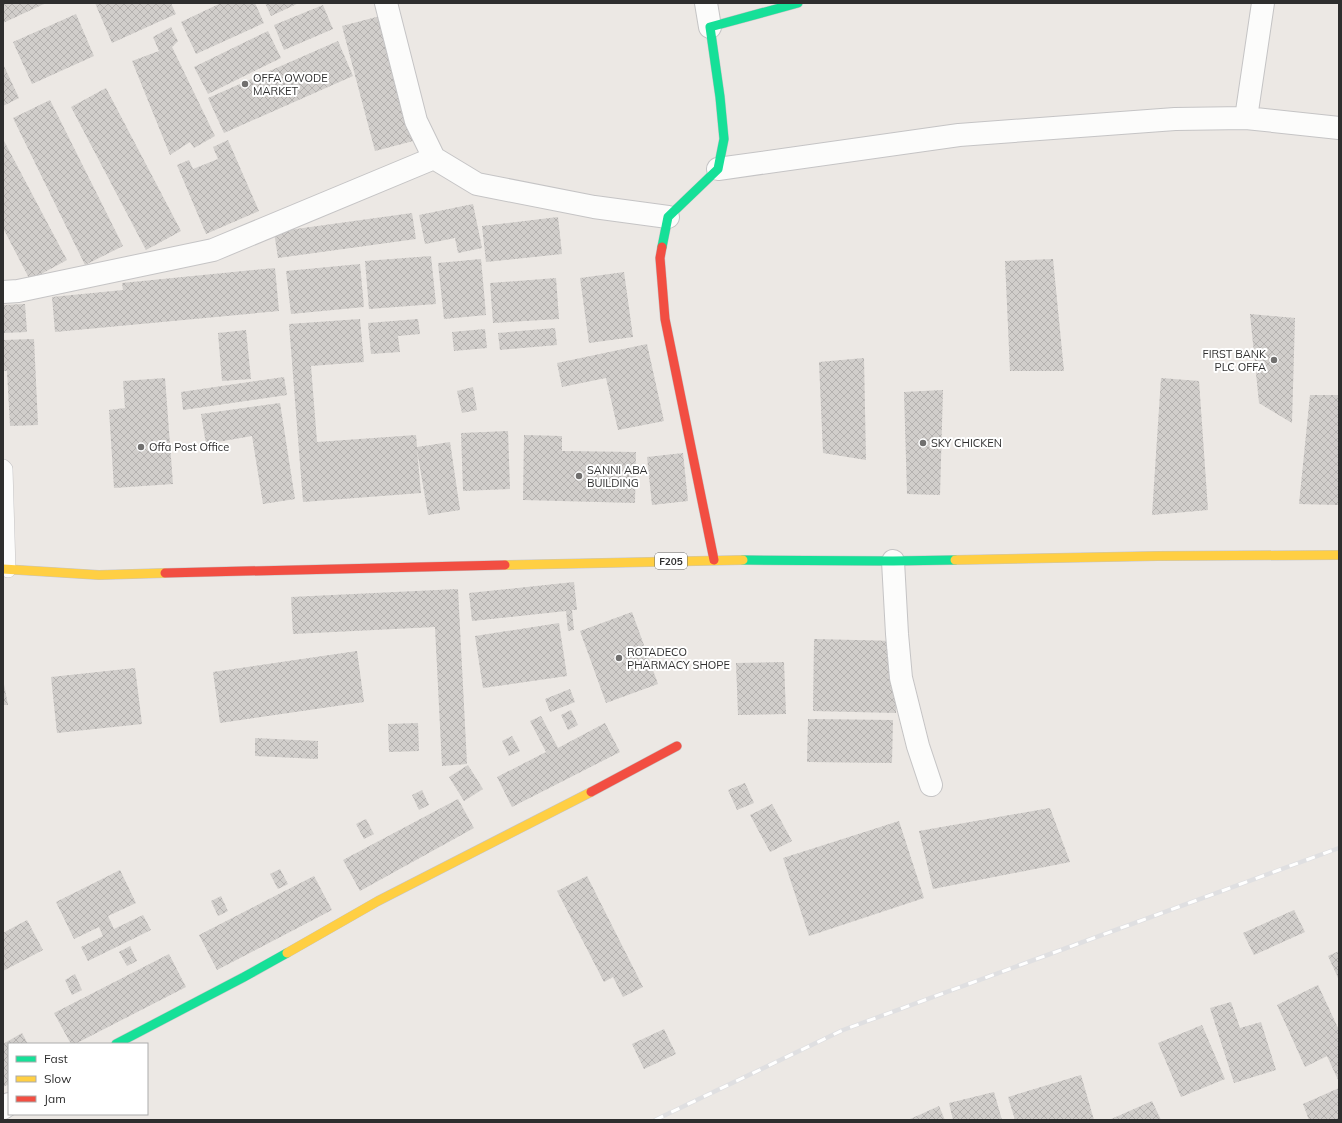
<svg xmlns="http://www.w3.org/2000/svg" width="1342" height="1123" viewBox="0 0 1342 1123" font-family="Mulish,sans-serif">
  <defs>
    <pattern id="building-cross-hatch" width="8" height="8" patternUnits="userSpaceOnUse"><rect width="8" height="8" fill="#d1cecb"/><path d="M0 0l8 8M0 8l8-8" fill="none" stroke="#b4b1af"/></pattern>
  </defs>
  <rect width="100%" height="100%" fill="#ece8e4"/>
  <path fill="url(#building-cross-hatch)" d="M3,3H46L3,23Z
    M95,3H171L176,14L112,43Z
    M221,3H255L264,23L196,54L181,22Z
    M265,3H299L271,16Z
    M323,5L333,29L284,50L274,25Z
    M76,14L94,56L32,84L13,42Z
    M384,15L417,140L375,151L342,26Z
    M171,27L178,41L172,47L215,136L194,148L190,142L170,155L132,61L159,51L153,37Z
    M268,31L281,58L208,94L194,67Z
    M338,41L353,76L224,133L208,98Z
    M3,64L19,98L3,106Z
    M106,88L181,231L146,250L71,107Z
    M50,100L123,246L85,265L13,118Z
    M3,139L67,260L30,280L3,228Z
    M228,140L259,211L206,234L177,165L189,160L193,169L218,159L213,147Z
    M473,204L482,248L458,253L455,238L425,244L419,215Z
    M412,213L416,239L278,258L274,232Z
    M558,217L562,254L486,262L482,226Z
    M431,256L436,304L369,309L365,261Z
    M481,259L486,315L444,319L438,263Z
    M1053,259L1064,371H1010L1005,261Z
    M360,264L364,307L291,314L286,271Z
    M275,268L279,311L55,332L52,297L123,290L122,283Z
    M624,272L633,337L589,343L580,278Z
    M556,278L559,319L493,323L490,283Z
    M25,304L27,332L3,333V305Z
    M1250,314L1295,318L1292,423L1259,403Z
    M360,319L364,362L311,366L317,442L416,435L417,447L450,442L460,510L428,515L417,450L421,493L303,502L289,324Z
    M418,319L420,334L398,336L400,352L371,354L368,323Z
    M555,328L557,345L500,350L498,333Z
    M485,329L487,348L454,351L452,332Z
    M246,330L251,379L222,381L218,333Z
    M34,339L38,425L10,426L7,371H3V340Z
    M647,344L664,421L618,430L606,378L562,387L557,363Z
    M864,358L866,460L823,453L819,362Z
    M284,377L287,395L183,410L181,392Z
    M165,378L173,484L114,488L109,410L125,408L123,381Z
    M1161,378L1199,381L1208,510L1152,515Z
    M473,387L477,410L462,413L457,391Z
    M943,390L940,495L907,494L904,392Z
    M1310,395H1339V505L1299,504Z
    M280,403L295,499L263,504L252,436L206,444L201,414Z
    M508,431L510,489L463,491L461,433Z
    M524,435L562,436V451L636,452L635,503L523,500Z
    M683,453L688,501L652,505L647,457Z
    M574,582L577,610H572L574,630L568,631L566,611L472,621L469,593Z
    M458,589L467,764L442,766L435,627L293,634L291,597Z
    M632,612L658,684L606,703L580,631Z
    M559,623L567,676L483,688L475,636Z
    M814,639L897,641L896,713L813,711Z
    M357,651L364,702L220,723L213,672Z
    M784,662L786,714L738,715L736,663Z
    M135,668L142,724L57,733L51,677Z
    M3,679L8,705H3Z
    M570,689L575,702L550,712L545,699Z
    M571,710L578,725L568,730L561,715Z
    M541,716L558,748L605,723L620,752L512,807L497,777L546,752L530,721Z
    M808,719L893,720L892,763L807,762Z
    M418,723L419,751L389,752L388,724Z
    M512,736L520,751L509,756L502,741Z
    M255,738L318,741V759L255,756Z
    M468,765L483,789L464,801L449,777Z
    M745,783L754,803L737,810L728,790Z
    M422,790L429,805L419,810L412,795Z
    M458,799L474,828L360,891L343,860Z
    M772,804L792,841L770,852L750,815Z
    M1050,808L1070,862L933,889L919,831Z
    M366,819L374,834L364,839L356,824Z
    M899,821L924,898L809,936L783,858Z
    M280,869L288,884L278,889L270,874Z
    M120,870L136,903L108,916L114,929L143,915L151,930L88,961L81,947L103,936L99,927L74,939L56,902Z
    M314,876L332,910L217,970L199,935Z
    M587,876L643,987L623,997L613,977L604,982L557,891Z
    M221,896L228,911L218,916L211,901Z
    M1294,910L1305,932L1254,955L1243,933Z
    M27,920L43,950L3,971V933Z
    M130,946L137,961L127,966L119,952Z
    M1339,951V980L1328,956Z
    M169,954L186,987L75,1044H71L54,1013Z
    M75,974L82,990L72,995L65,980Z
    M1318,985L1339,1030V1082L1327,1056L1305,1067L1277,1005Z
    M1231,1002L1240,1028L1261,1022L1276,1070L1234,1083L1210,1008Z
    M1202,1025L1225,1079L1181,1097L1158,1043Z
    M664,1029L676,1054L644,1069L632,1044Z
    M22,1033L28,1044H9V1084L3,1087V1044Z
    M1081,1075L1094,1120H1015L1008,1097Z
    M1339,1088V1120H1309L1303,1104Z
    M994,1092L1002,1120H953L949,1103Z
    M1152,1101L1161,1120H1109Z
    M939,1106L945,1120H908Z"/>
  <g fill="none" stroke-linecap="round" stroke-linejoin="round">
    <g stroke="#c5c4c5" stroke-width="16">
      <path id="lane" d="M3,467L5,469L8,570"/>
    </g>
    <g stroke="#c5c4c5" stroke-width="24">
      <path id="street" d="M386,3L416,121L434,158L477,184L594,207L668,217
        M706,3L710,27
        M1246,118L1263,3
        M718,169L959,135L1175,119L1246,118L1339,128
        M3,292L18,291L213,250L434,158
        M893,561L897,634L901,678L918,746L931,785
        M3,1108L9,1104"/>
    </g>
    <g stroke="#c5c4c5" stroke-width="10">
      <path id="fast" d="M662,247L668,217L718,169L724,139L720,97L710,27L798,3
        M743,560L893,561L955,560
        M116,1044L244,977L287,953"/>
    </g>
    <g stroke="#c5c4c5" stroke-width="10">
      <path id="slow" d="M955,560L1158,556L1339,555
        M505,565L743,560
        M3,569L99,575L165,573
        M287,953L378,901L591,792"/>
    </g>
    <g stroke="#c5c4c5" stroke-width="10">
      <path id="jam" d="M662,247L660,258L665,319L714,560
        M165,573L505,565
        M591,792L677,746"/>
    </g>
    <use href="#lane" stroke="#fcfcfb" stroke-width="15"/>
    <use href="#street" stroke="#fcfcfb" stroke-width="22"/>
    <use href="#fast" stroke="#16e098" stroke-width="9"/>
    <use href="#slow" stroke="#ffcf43" stroke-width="9"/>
    <use href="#jam" stroke="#f24e42" stroke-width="9"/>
    <g stroke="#dfdfe1" stroke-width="4.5">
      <path id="rail" d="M655,1120L843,1030L1339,848"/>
    </g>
    <use href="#rail" stroke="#fff" stroke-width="3" stroke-dasharray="9" stroke-linecap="butt"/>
  </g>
  <g fill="#706f6e" stroke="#fff" stroke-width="1.5">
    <circle cx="245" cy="84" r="4"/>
    <circle cx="1274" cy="360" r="4"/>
    <circle cx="923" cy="443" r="4"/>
    <circle cx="141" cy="447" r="4"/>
    <circle cx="579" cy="476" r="4"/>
    <circle cx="619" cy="658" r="4"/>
  </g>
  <g text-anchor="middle" stroke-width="4" stroke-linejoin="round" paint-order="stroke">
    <rect fill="#fff" stroke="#6d6d6d" stroke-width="1" x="655" y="553" width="32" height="16" rx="3"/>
    <g font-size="10" font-weight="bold" fill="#2e2e2e">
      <text x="671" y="565">F205</text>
    </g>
    <g font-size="11" fill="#2e2e2e" stroke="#fff" text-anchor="start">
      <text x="253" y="82">OFFA OWODE<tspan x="253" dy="13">MARKET</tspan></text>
      <text x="1266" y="358" text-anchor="end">FIRST BANK<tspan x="1266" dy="13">PLC OFFA</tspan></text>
      <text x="931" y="447">SKY CHICKEN</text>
      <text x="149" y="451">Offa Post Office</text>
      <text x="587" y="474">SANNI ABA<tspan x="587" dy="13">BUILDING</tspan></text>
      <text x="627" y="656">ROTADECO<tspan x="627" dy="13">PHARMACY SHOPE</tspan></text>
    </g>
  </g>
  <rect width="1342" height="1123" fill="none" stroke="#2e2e2e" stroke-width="8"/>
  <rect x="8" y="1043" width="140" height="72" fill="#ffffff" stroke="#ababab"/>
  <rect x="16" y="1056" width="20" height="6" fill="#16e098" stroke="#ababab"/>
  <text x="44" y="1063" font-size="12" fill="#2e2e2e">Fast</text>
  <rect x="16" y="1076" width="20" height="6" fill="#ffcf43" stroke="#ababab"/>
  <text x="44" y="1083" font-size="12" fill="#2e2e2e">Slow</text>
  <rect x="16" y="1096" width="20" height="6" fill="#f24e42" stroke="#ababab"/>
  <text x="44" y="1103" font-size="12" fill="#2e2e2e">Jam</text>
</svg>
